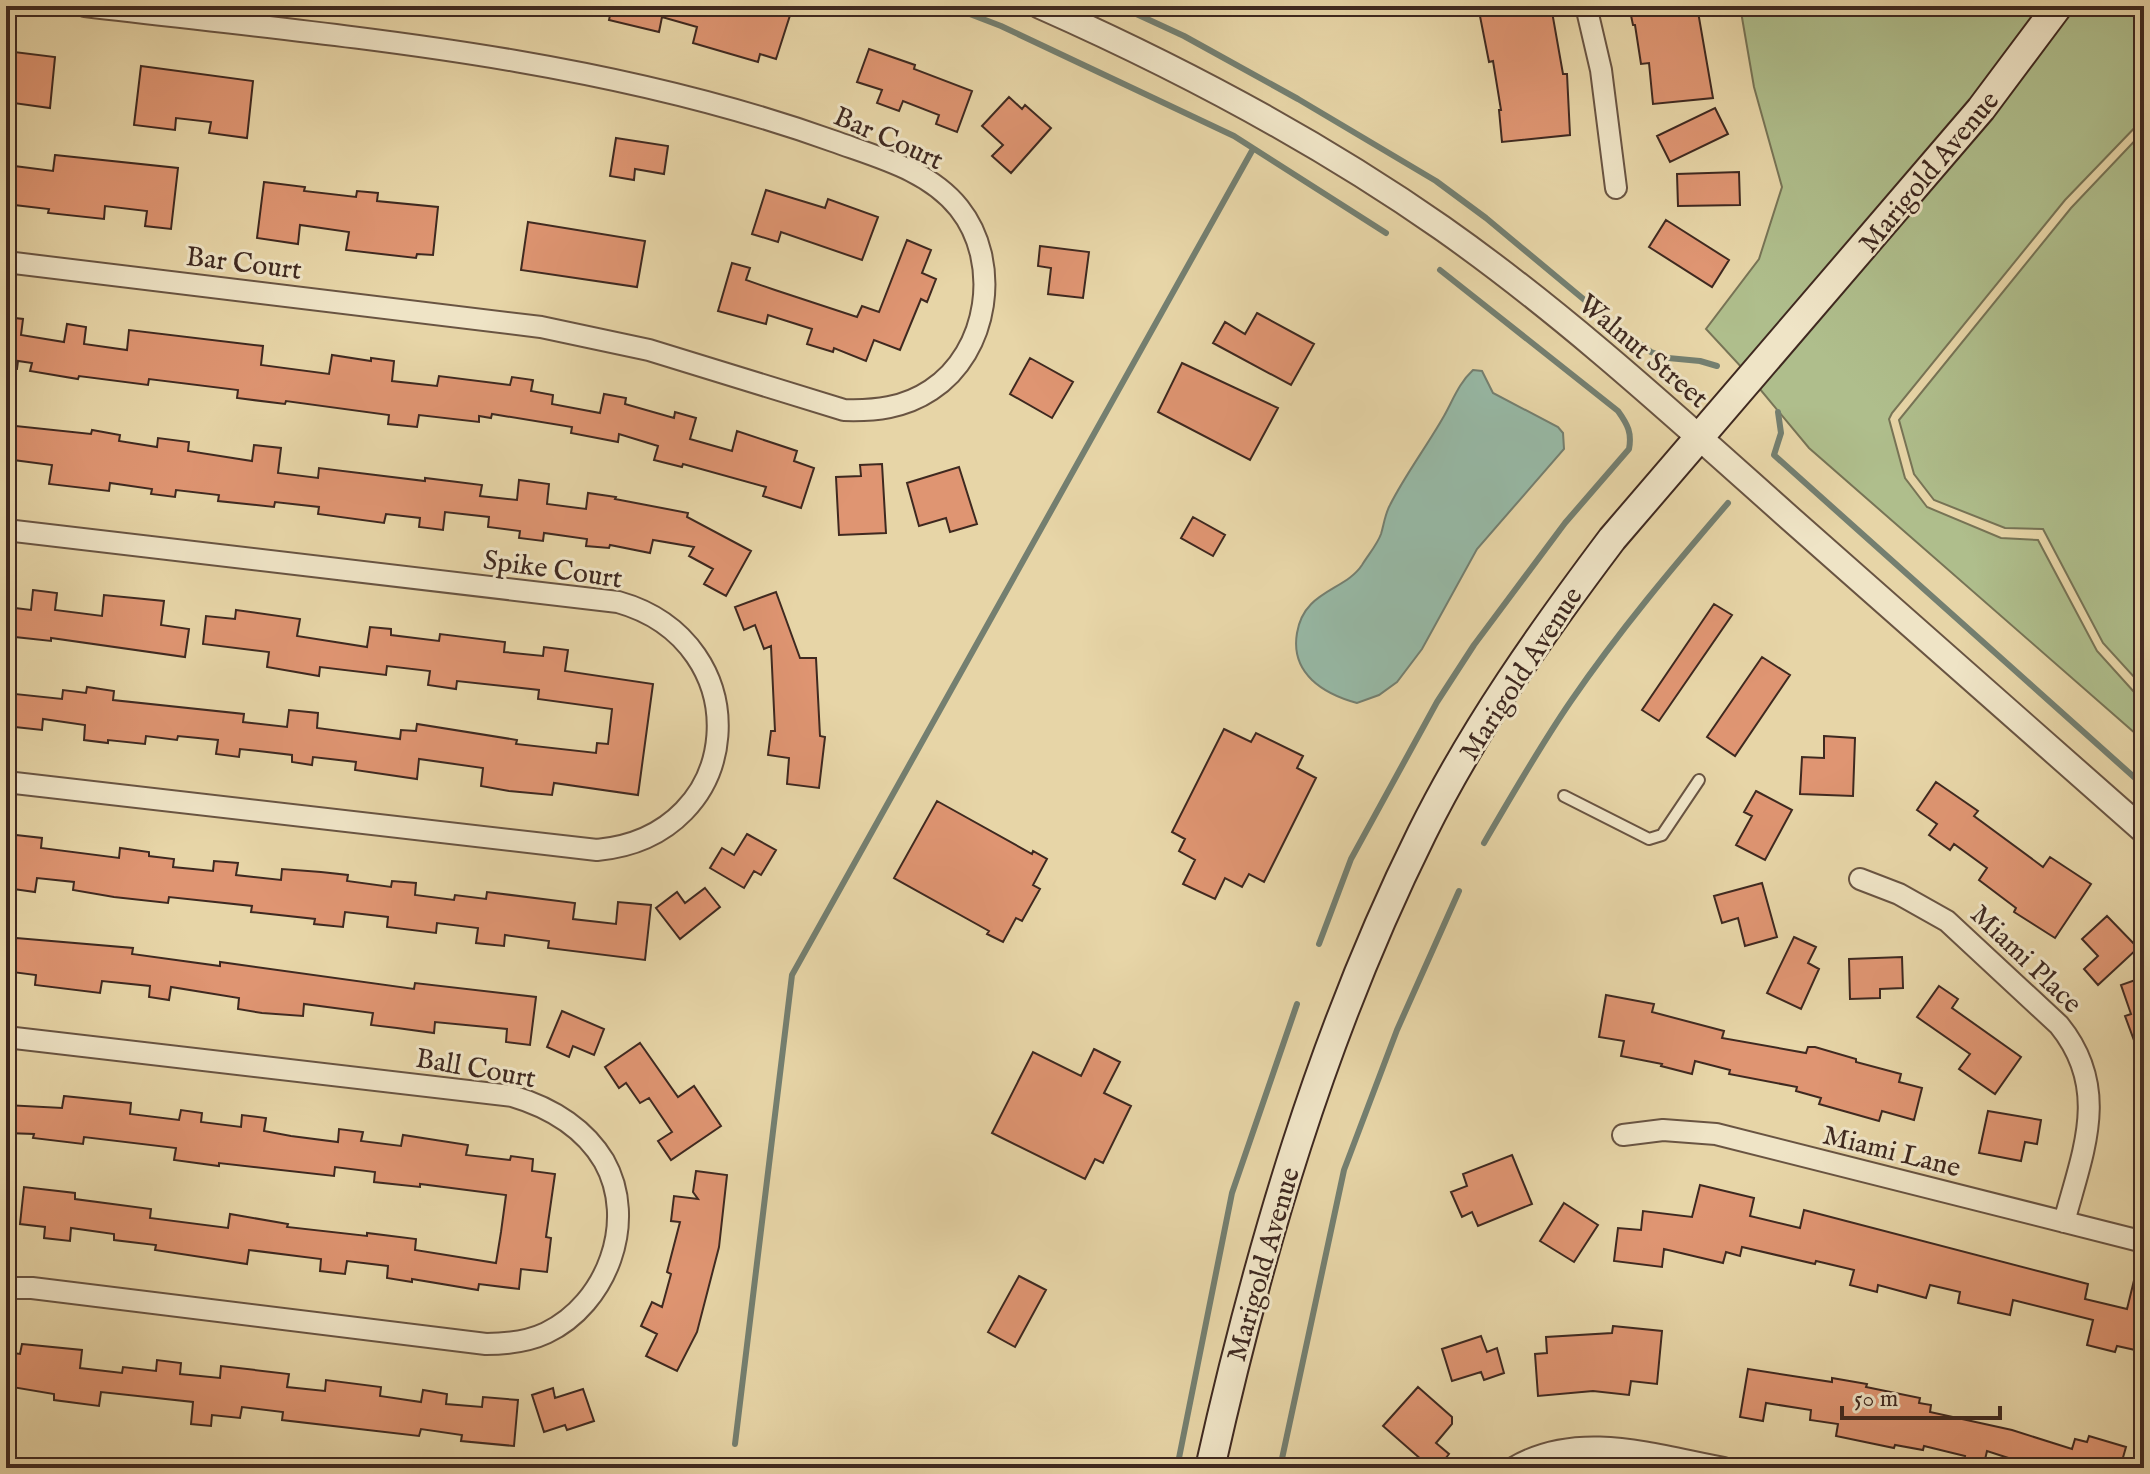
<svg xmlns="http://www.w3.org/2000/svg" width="2150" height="1474" viewBox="0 0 2150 1474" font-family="'IM FELL English',serif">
  <rect width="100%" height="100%" fill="#e7d5a7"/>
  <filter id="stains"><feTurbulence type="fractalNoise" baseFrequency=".0025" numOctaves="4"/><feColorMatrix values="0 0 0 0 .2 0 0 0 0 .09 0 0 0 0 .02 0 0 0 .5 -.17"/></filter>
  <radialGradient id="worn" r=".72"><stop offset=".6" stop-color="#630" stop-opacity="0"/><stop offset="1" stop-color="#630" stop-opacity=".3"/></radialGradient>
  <path fill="#afbe8c" stroke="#777456" stroke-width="2" d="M1740,6H2044L2006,58L1744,370L1706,329L1759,259L1782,187L1754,87Z
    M2072,6H2144V118L2065,200L1892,413L1889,419L1905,478L1927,507L2001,538L2038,540L2097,651L2144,703V741L1809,448L1759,388L2055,30Z
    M2144,131V688L2103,643L2043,529L2005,528L1934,500L1914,474L1899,420L2071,208Z"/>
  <path fill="#97b9a6" stroke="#747f70" stroke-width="2" d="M1473,370L1482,371L1493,393L1558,427L1563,433L1564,449L1477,549L1422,649L1397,682L1379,695L1357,703C1324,694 1290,674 1297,633C1304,590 1345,591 1362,565C1368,555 1377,545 1381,534C1384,524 1385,514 1390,505C1405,475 1427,446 1444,416C1453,400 1459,383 1473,370Z"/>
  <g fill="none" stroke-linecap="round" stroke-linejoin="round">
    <path stroke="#747f70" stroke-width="6" d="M949,6L1001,26L1234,136L1386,233
      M1119,6L1184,36L1298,99L1436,181L1486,218L1623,332L1651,352L1668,358L1700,361L1717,366
      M1778,412L1781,433L1774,455L2144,786
      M1484,843C1512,795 1540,746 1571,701C1619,631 1673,567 1728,503
      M1319,944L1351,859L1437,702L1474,645L1565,523L1629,449C1632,433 1628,425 1618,411L1440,270
      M735,1444L792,975L1253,149
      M1177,1468L1232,1193L1297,1004
      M1280,1468L1344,1170L1397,1030L1459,891"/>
  </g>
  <path fill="#df9572" stroke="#3f2920" stroke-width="2" d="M612,6H793L776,59L760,54L758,62L693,43L697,27L662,17L659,32L609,20Z
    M1478,6H1551L1563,74H1567L1570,135L1502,142L1499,110H1501L1493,61L1489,62Z
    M1629,6H1697L1713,98L1653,104L1649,63L1641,64L1635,25H1633Z
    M869,49L915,65L914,69L972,91L957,132L936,124L939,115L903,101L899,111L877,103L882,90L857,82Z
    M6,51L55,57L50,108L6,102Z
    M141,66L253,81L247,138L209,133L211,122L176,118L175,130L134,125Z
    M1009,97L1022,109L1025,105L1051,128L1011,173L992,156L1003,145L982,126Z
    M1715,108L1728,134L1670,162L1657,136Z
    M616,138L668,146L664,174L635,169L634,180L610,176Z
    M55,155L178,168L171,229L145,226L147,211L105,206L104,219L48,213L49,209L6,204V165L53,171Z
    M1739,172L1740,205L1678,206L1677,174Z
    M264,182L305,187L304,191L356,197L357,191L378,193L377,201L438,207L433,255L417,254L416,258L346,250L349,232L300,225L298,244L257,238Z
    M766,190L825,208L828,199L878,217L862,260L781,232L778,242L752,234Z
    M1666,220L1729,260L1712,287L1649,247Z
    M528,222L645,241L637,287L521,270Z
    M907,240L931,250L922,273L936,279L927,302L921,299L900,350L874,340L866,361L834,348L833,352L807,344L812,329L768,315L766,324L718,311L732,263L750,268L746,280L775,290L857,317L862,306L879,312Z
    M1040,246L1089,252L1083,298L1048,294L1051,268L1038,266Z
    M1257,313L1314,344L1291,385L1213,343L1225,322L1245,334Z
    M6,317L23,319L21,335L64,342L67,324L86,327L84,344L127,350L129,330L263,346L261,365L329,374L332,355L371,361V358L394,361L392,381L437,386L439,376L510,385L512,377L533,380L531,391L553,395L552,404L600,413L604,394L626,398L625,404L674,418L675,412L696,418L690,439L732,451L737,431L797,451L794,461L814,468L801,508L763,496L766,487L683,464L682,467L654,460L658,446L619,434L618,442L571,433L572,427L492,414L491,418L479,416V422L419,415L417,427L388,424L389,415L286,401L285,404L237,398L238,390L149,379L148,385L79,376L78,379L30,371L32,363L18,361L17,369L6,368Z
    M1030,358L1073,382L1052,418L1010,394Z
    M1182,363L1278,408L1250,460L1158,412Z
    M6,425L91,434L92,430L120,435L119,441L157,447L158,438L189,442L188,451L252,461L254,445L281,448L278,473L318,478L319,468L425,481V478L482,485L480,496L517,500L519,480L549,484L547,504L586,509L588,493L616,497L615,499L688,513L687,517L751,551L726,596L704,584L713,569L689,556L694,547L653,540L650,553L610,545L609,548L586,546L587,539L544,533L543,541L519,538L520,531L488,527L489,517L445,512L443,530L419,527L420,518L386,514L384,523L318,514L319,507L275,502L274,507L218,501L219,495L176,490L175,497L151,494L152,489L110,483L109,491L49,484L52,465L6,459Z
    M882,464L886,533L839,535L836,477L861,476L860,465Z
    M959,467L977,524L950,532L946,518L919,526L907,483Z
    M1193,517L1225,535L1213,556L1181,538Z
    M33,590L57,593L55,610L102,616L104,595L164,601L161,625L189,629L185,657L51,638V641L6,636V607L31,610Z
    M776,592L800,658H816L820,736L825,737L819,788L787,784L789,758L768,755L771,731H775L771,646L764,649L755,625L744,630L735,607Z
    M1714,604L1732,615L1659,721L1642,710Z
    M236,610L300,619L297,636L367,647L370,627L391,629V635L439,641L440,634L505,642L504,652L543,656L544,647L568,650L565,671L653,684L638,795L554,783L552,795L509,791L481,786L483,768L419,759L417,779L355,770L356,762L313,757L312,765L292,762V755L240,749L239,757L216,754L218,740L178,736L177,740L146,736L145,744L108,740V743L84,740L85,725L43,719L42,730L6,726V693L62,699L63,690L86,693L87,687L114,691L113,700L244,714L243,722L287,727L289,710L318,713L317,728L400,739L401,730L416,731L417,724L517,740L516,744L596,753L597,743L608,744L612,709L538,699L539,690L457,681L456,689L428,685L430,671L387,666L386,675L320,667L319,676L267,667L269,652L203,644L206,616L235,619Z
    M1762,657L1790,675L1735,756L1707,737Z
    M1224,729L1251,742L1256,733L1303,756L1297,768L1316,778L1264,882L1249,874L1242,887L1225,878L1215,899L1183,884L1195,860L1179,851L1185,839L1172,832Z
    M1824,736L1855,738L1853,796L1800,794L1802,757L1824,758Z
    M1936,782L1978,811L1974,816L2043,867L2050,857L2091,884L2055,938L2014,912L2016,908L1979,880L1987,868L1954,844L1950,850L1929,835L1937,824L1917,810Z
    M1756,791L1792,810L1765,860L1736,845L1752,816L1744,812Z
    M937,801L1032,854L1033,851L1047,859L1033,885L1040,889L1022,921L1016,918L1003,942L987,934L989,931L894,878Z
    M747,834L776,850L761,875L754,871L744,888L710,868L722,848L734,855Z
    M16,835L42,838L41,848L119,858L120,848L149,852V856L174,859L173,867L213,871L214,861L238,863L236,875L281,880L282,869L321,872L348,875L347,881L391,887L392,881L416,883L415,895L454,900L455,895L486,899L487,892L575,903L573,919L616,924L618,902L651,905L645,960L548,948L549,941L505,935L504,946L476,943L478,928L437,923L436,933L387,927L388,917L345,912L343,927L314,924L315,919L251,912L252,906L169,897L168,903L114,897L73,890L74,882L37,878L35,892L6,888V854L14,855Z
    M1762,883L1777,937L1745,946L1738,918L1722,923L1714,896Z
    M705,888L720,907L680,939L656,908L677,892L685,903Z
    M2107,916L2138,948L2098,985L2084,969L2098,956L2082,939Z
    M1794,937L1816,947L1808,963L1819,969L1801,1009L1767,993Z
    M16,938L133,948L132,954L220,966V962L414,989L415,983L536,997L530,1045L506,1042L507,1029L435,1022L434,1033L397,1028L371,1025L373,1013L304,1004L303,1016L262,1013L238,1009L239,998L171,987L169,1000L149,997L150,986L102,981L100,993L35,985L36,975L12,972Z
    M1902,957L1903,988L1880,989V998L1850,999L1849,959Z
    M2144,977V1062H2142L2125,1016L2131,1014L2121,985Z
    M1939,986L1958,999L1952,1008L2021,1057L1995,1094L1959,1069L1970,1054L1917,1017Z
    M1606,995L1654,1004L1652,1012L1724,1031L1722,1038L1806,1053L1808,1047H1815L1856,1059V1062L1901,1074L1899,1082L1922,1088L1914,1120L1882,1111L1879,1121L1819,1104L1821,1098L1796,1091L1797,1087L1729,1074L1730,1070L1695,1061L1692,1074L1661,1066L1662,1064L1621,1056L1624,1041L1599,1037Z
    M562,1011L604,1029L594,1055L573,1046L569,1057L547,1047Z
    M640,1043L678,1097L694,1086L721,1126L671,1160L658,1141L672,1132L649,1098L640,1103L626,1083L619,1088L605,1067Z
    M1094,1049L1120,1062L1104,1093L1131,1106L1103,1163L1095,1159L1085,1179L992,1133L1033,1052L1081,1076Z
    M64,1096L131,1103L130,1114L179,1120L181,1110L202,1113L201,1122L241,1127L242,1115L266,1118L264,1131L291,1136L338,1142L339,1129L363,1132L361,1141L401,1146L403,1135L468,1145L466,1155L510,1160L511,1156L533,1159L532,1171L555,1174L546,1237L551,1238L547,1272L521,1269L519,1289L479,1284L478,1290L412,1279V1282L387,1278L388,1266L347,1261L345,1274L320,1271L321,1259L249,1250L247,1264L155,1250L156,1245L114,1240V1234L71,1228L70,1241L44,1238L45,1227L20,1224L24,1187L75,1193V1199L151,1209L150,1218L228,1228L230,1214L288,1224L287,1227L367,1236V1233L416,1239L415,1250L496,1263L501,1232L506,1195L420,1184V1187L374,1182L375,1172L335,1167L334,1176L219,1163V1166L174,1160L176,1148L84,1137L83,1144L33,1138L34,1134L6,1133V1105L62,1108Z
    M1988,1111L2041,1120L2037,1144L2025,1142L2021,1161L1979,1153Z
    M1512,1155L1532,1204L1478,1226L1472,1212L1462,1217L1451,1192L1467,1186L1463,1174Z
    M696,1171L727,1175L719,1247L697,1332L677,1371L646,1356L657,1334L641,1326L652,1302L662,1307L671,1274L667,1272L680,1222L671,1221L674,1196L698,1199L693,1192Z
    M1700,1185L1754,1198L1750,1216L1800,1228L1804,1210L2088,1284L2085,1299L2127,1309L2138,1264H2144V1352L2117,1346L2115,1352L2087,1345L2093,1320L2013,1300L2010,1315L1958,1303L1960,1292L1930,1285L1926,1298L1878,1285L1877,1292L1850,1285L1854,1270L1816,1261L1815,1264L1742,1247L1740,1256L1726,1252L1723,1263L1664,1249L1662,1267L1614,1261L1618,1228L1641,1230L1643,1211L1692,1217Z
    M1564,1203L1598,1225L1574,1262L1540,1241Z
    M1019,1276L1046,1290L1015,1347L988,1332Z
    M1613,1326L1662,1331L1657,1384L1631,1381L1629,1395L1593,1391L1538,1396L1535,1354L1547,1353L1546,1337L1612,1333Z
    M1481,1336L1487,1352L1497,1348L1504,1373L1484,1380L1481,1372L1452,1381L1442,1349Z
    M22,1344L82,1350L80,1368L122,1373L123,1367L156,1371L157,1360L181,1363L180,1374L220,1378L221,1366L289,1374L287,1387L325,1391L326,1380L381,1387L380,1396L421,1402L423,1390L447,1394L446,1404L482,1407L483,1397L518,1400L514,1446L461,1441L462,1435L421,1429L419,1436L282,1420L283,1412L242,1407L240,1418L212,1415L211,1426L191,1424L193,1402L101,1392L99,1406L54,1400V1394L6,1386V1352L20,1354Z
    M1748,1369L1832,1382V1378L1867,1384L1866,1387L1920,1398L1919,1403L1931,1405L1930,1412L2012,1430L2072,1449L2075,1439L2087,1442L2089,1436L2126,1447L2120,1468H2026L2027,1464L1987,1451L1983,1468H1975L1963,1465L1965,1456L1924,1446L1923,1450L1895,1445L1894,1448L1836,1436L1838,1424L1810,1420L1811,1410L1766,1403L1763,1421L1740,1417Z
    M1418,1387L1452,1417V1424L1436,1443L1449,1454L1438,1468H1431L1383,1426Z
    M553,1388L555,1398L583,1389L594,1421L567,1430L565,1425L544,1432L532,1395Z"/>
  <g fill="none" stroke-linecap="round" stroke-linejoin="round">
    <g stroke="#695442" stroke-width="14">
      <path id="service" d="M1564,796L1649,839L1662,835L1699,780"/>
    </g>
    <g stroke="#695442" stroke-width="24">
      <path id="minor" d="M1586,6L1601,70L1616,188
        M6,262L541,327L649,350L844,410C875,411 904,408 931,390C989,352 1002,262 959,208C929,170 877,157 833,141C593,55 336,36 85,6
        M6,530L618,602C760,642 748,836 597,850L6,782
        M1860,879L1899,894L1947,921L2059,1025C2111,1089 2083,1151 2064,1222
        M6,1037L512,1096C549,1107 583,1126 604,1161C638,1221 607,1304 546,1333C527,1342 507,1344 486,1344L32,1288H6
        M1623,1135L1663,1130L1716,1134L2144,1242
        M1513,1468C1578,1429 1654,1455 1724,1468"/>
    </g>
    <g stroke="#695442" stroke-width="28">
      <path id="tertiary" d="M1040,6C1180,68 1316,140 1442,228C1563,313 1673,414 1784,513C1904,619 2024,725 2144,831"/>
    </g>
    <g stroke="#3f2920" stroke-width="32">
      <path id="secondary" d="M1210,1468C1259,1250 1322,1034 1422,833C1474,728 1542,632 1612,539L1981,109L2058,6"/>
    </g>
    <use href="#service" stroke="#efe4c6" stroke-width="10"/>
    <use href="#minor" stroke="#efe4c6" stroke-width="20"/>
    <use href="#tertiary" stroke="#efe4c6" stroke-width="24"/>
    <use href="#secondary" stroke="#efe4c6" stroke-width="28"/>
  </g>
  <g text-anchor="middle" stroke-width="6" stroke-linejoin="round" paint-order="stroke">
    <g font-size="28" fill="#3f2920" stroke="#efe4c6">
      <text transform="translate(889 137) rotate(24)" y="10">Bar Court</text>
      <text transform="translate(1928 171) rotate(-50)" y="10">Marigold Avenue</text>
      <text transform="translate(244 262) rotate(7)" y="10">Bar Court</text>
      <text transform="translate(1644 350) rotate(40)" y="10">Walnut Street</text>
      <text transform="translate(553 568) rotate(8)" y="10">Spike Court</text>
      <text transform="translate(1520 673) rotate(-57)" y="10">Marigold Avenue</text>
      <text transform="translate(2027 958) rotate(44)" y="10">Miami Place</text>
      <text transform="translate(476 1067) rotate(10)" y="10">Ball Court</text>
      <text transform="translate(1892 1150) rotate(14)" y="10">Miami Lane</text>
      <text transform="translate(1262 1264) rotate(-74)" y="10">Marigold Avenue</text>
    </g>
  </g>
  <rect width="2150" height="1474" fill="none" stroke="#e7d5a7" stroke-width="32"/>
  <rect x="8" y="8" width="2134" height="1458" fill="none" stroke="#3f2920" stroke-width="4"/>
  <rect x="16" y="16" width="2118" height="1442" fill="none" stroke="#3f2920" stroke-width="2"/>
  <path d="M1842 1406v12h158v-12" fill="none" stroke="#3f2920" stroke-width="4"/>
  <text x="1854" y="1406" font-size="24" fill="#3f2920" stroke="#efe4c6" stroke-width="6" paint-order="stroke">50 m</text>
  <rect width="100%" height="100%" filter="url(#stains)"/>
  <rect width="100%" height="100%" fill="url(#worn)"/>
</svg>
